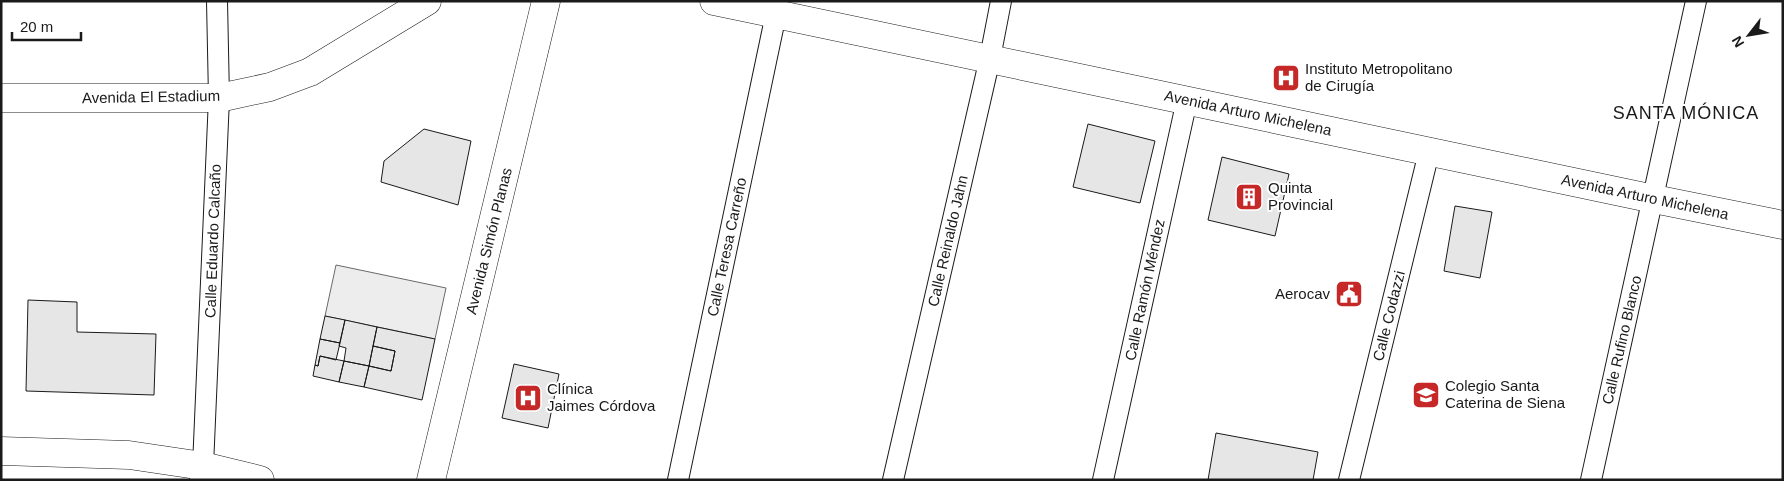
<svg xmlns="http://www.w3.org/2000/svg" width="1784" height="481" viewBox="0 0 1784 481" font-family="Helvetica,sans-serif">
  <rect width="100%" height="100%" fill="#fff"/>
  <path fill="#ededed" stroke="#6a6a6a" d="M336,265L446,288L435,339L325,316Z"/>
  <path fill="#e6e6e6" stroke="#1a1a1a" d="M1088,124L1155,141L1140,203L1073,187Z
    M424,129L471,141L458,205L381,182L384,161Z
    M1222,157L1289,174L1275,236L1208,220Z
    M1455,206L1492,212L1480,278L1444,271Z
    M28,300L77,302V332L156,334L154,395L26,391Z
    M325,316L345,320L340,343L320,339Z
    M345,320L377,327L369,366L344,361L346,348L339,346Z
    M377,327L435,339L422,400L364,387L369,366L391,371L395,351L373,346Z
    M320,339L340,343L336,360L320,356L318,366L315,365Z
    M373,346L395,351L391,371L369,366Z
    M320,356L344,361L339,382L313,376L315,365L318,366Z
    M344,361L369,366L364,387L339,382Z
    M514,364L559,374L548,428L502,418Z
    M1216,433L1318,452L1313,480H1208Z"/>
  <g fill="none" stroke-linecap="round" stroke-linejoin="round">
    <g stroke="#1a1a1a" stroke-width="22">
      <path id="street" d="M200,480L203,466L219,98L217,1
        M678,480L776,14
        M893,480L990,58L1001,1
        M1103,480L1187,100
        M1349,480L1429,152
        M1591,480L1696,1"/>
    </g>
    <g stroke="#1a1a1a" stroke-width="29">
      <path id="secondary" d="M714,1L1654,199L1783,225
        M1,98H219L270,87L310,72L427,1
        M1,451L129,455L203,466L260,480
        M431,480L546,1"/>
    </g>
    <use href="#street" stroke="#fff" stroke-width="20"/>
    <use href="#secondary" stroke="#fff" stroke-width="28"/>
  </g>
  <defs>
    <g id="hospital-square" transform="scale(1.4375)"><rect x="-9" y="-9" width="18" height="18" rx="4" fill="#c62828" stroke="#fff"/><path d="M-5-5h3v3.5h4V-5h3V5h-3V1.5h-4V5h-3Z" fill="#fff"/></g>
    <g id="building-square" transform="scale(1.4375)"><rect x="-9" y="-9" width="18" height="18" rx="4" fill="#c62828" stroke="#fff"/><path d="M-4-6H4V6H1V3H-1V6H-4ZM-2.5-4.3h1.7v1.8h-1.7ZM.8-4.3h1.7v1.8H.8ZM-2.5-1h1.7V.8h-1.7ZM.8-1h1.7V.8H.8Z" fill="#fff"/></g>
    <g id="civic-square" transform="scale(1.4375)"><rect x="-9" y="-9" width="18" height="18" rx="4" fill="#c62828" stroke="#fff"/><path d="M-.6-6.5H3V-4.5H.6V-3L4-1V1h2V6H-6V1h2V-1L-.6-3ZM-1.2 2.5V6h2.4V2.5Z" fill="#fff"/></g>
    <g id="school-square" transform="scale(1.4375)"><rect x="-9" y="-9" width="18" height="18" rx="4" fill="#c62828" stroke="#fff"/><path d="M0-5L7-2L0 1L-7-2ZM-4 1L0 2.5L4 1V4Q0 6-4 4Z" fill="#fff"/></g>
  </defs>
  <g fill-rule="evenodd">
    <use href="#hospital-square" x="1286" y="78"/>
    <use href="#building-square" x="1249" y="197"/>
    <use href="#civic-square" x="1349" y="294"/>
    <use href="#school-square" x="1426" y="395"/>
    <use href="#hospital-square" x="528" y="398"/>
  </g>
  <g text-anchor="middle" stroke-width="4" stroke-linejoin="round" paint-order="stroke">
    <g font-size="15" fill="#1a1a1a" stroke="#fff" text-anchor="start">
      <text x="1305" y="74">Instituto Metropolitano<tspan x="1305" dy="17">de Cirugía</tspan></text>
      <text x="1268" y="193">Quinta<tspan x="1268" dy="17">Provincial</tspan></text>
      <text x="1330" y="299" text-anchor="end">Aerocav</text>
      <text x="1445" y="391">Colegio Santa<tspan x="1445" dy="17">Caterina de Siena</tspan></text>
      <text x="547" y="394">Clínica<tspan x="547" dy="17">Jaimes Córdova</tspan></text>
    </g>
    <g font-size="15" fill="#1a1a1a" stroke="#fff">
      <text transform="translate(151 97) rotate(-1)" y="5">Avenida El Estadium</text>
      <text transform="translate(1248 113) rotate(12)" y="5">Avenida Arturo Michelena</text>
      <text transform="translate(1645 197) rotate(12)" y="5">Avenida Arturo Michelena</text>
      <text transform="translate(213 241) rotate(-88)" y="5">Calle Eduardo Calcaño</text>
      <text transform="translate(489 241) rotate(-76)" y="5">Avenida Simón Planas</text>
      <text transform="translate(948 241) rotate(-77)" y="5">Calle Reinaldo Jahn</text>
      <text transform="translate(727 247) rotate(-78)" y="5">Calle Teresa Carreño</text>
      <text transform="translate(1145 290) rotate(-78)" y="5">Calle Ramón Méndez</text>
      <text transform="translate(1389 316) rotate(-76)" y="5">Calle Codazzi</text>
      <text transform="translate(1622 340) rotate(-77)" y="5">Calle Rufino Blanco</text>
    </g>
    <g font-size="18" letter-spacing="1" fill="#1a1a1a" stroke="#fff">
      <text x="1686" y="119">SANTA MÓNICA</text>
    </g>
  </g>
  <rect width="1784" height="481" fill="none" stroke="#1a1a1a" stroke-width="5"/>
  <g transform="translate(1749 35) rotate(239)" stroke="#ffffff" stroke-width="4" paint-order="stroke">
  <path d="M0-4L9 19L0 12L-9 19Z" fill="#1a1a1a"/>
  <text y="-8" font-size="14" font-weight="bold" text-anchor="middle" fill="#1a1a1a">N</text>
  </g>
  <path d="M12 32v8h69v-8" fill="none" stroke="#1a1a1a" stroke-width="2.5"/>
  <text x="20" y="32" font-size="15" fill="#1a1a1a" stroke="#ffffff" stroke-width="4" paint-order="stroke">20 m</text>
</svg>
